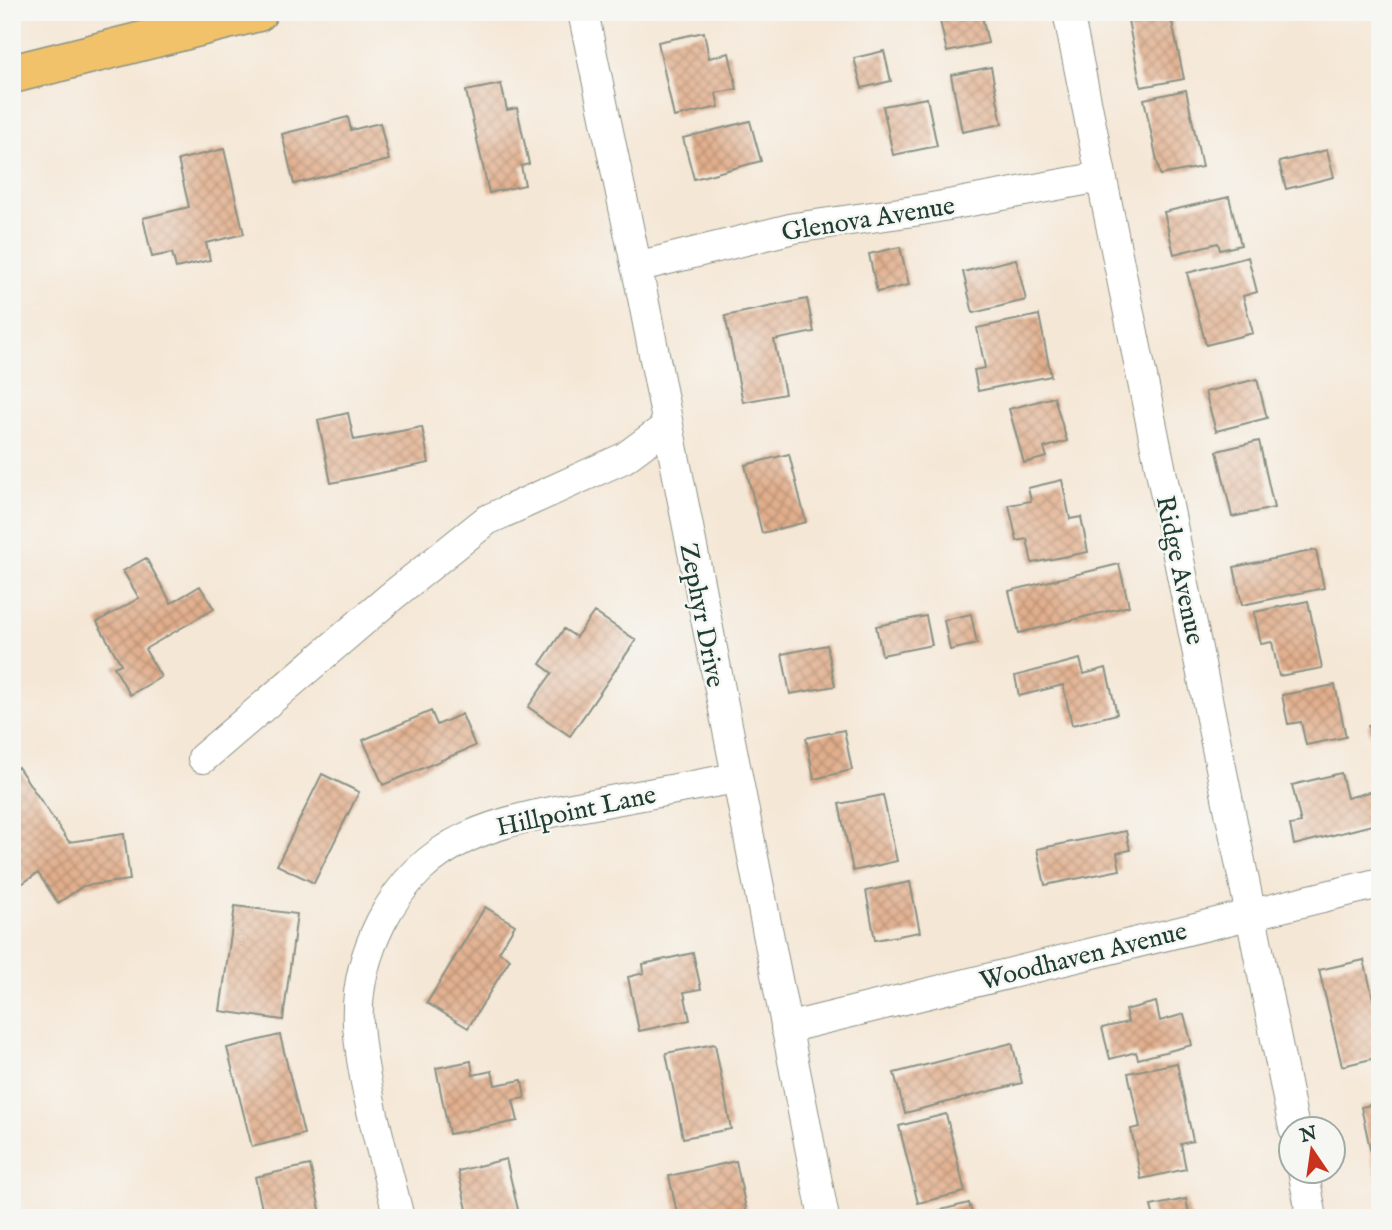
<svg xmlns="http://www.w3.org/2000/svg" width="1392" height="1230" viewBox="0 0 1392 1230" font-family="'IM FELL English',serif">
  <defs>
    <pattern id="building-cross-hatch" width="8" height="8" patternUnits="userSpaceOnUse" patternTransform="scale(1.75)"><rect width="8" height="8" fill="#e2af8d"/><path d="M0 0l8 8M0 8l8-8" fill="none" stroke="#b79074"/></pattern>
  </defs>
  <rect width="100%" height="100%" fill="#f6f6f2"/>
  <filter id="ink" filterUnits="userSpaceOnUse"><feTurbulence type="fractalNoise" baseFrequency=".0143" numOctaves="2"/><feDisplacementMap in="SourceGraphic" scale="14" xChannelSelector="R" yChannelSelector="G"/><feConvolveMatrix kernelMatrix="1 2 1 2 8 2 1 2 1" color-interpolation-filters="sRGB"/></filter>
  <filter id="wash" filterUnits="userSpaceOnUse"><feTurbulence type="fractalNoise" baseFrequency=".00686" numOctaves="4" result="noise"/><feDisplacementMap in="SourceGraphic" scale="28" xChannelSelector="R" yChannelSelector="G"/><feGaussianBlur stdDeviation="1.57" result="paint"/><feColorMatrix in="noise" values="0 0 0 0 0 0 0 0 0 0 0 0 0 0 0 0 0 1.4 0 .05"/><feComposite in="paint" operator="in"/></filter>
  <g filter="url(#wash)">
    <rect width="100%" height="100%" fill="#f5e7d6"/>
    <g id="blocks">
      <path fill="url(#building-cross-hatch)" d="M938,12H981L988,43L947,52Z
        M1139,12H1170L1184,79L1141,87L1127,15Z
        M704,32L709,58L729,53L737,89L716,93L719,107L674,117L658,42Z
        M884,51L891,81L862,88L854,58Z
        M991,67L1002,124L962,132L951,75Z
        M501,84L507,110L517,108L529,164L521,166L525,185L489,193L466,91Z
        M1186,90L1202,167L1160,175L1144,99Z
        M927,98L937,146L893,155L883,106Z
        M348,117L351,130L380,123L389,160L294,184L282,134Z
        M750,121L761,161L694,179L683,138Z
        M224,149L244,234L206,243L210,260L176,268L172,253L152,257L143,218L189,207L178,160Z
        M1327,150L1334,177L1286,189L1279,162Z
        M1229,197L1241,245L1220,250L1218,243L1174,254L1164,212Z
        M900,247L909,285L877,292L869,254Z
        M1248,257L1257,292L1243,296L1253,333L1206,345L1187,273Z
        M1016,259L1026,300L973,313L963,272Z
        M807,299L814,332L774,340L785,394L743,402L725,316Z
        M1039,315L1051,376L978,391L974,370L985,368L977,328Z
        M1257,379L1267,418L1216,431L1205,392Z
        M1054,397L1067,441L1044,448L1047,457L1024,463L1009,409Z
        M348,413L354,440L422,427L429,463L331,483L318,420Z
        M1259,441L1274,508L1232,517L1217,451Z
        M789,454L806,522L762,533L745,465Z
        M1062,480L1070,519L1081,517L1088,552L1032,563L1027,539L1017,541L1009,505L1031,501L1028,488Z
        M1316,550L1324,588L1242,605L1234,567Z
        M146,558L171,603L200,586L214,609L145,649L161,677L130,695L114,667L121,664L97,622L139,598L123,571Z
        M1119,564L1129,606L1019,633L1009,591Z
        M1308,601L1322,668L1279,676L1272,642L1261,644L1254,612Z
        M594,612L636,640L570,736L528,707L552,673L540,664L564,629L576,637Z
        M971,614L977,644L950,650L944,620Z
        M926,616L932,645L882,655L876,626Z
        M827,645L835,686L790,694L782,654Z
        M1080,659L1084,674L1106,668L1117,714L1072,725L1063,685L1019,696L1015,676Z
        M1335,685L1346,737L1306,745L1301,722L1288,724L1282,695Z
        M431,711L437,725L462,714L475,746L383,785L363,740Z
        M1380,722V755L1375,756L1368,725Z
        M844,730L852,770L814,779L806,738Z
        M18,767L69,842L124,834L130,880L83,886L58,903L38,873L17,887L12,879V854L17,850L12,843V771Z
        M1341,773L1347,798L1373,791L1380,823L1294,845L1290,825L1301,823L1292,785Z
        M322,774L359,792L314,883L277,865Z
        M883,795L897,861L853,871L839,804Z
        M1126,831L1130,850L1117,853L1120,870L1045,885L1037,849Z
        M910,882L920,932L875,940L866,891Z
        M235,906L297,914L283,1020L220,1011Z
        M485,907L515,925L499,952L510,959L468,1028L427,1003Z
        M693,953L701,989L684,992L690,1020L639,1031L628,977L644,973L643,964Z
        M1364,960L1380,1028V1057L1342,1066L1319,970Z
        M1156,1002L1160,1021L1184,1014L1192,1045L1138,1059L1136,1052L1110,1059L1102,1028L1128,1022L1125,1010Z
        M280,1035L304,1134L252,1147L227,1048Z
        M1012,1043L1022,1083L905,1113L894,1073Z
        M715,1044L731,1129L683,1138L666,1053Z
        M471,1061L473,1075L492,1071L495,1085L522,1080L525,1098L513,1100L518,1121L449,1134L436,1068Z
        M1177,1063L1193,1141L1181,1144L1186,1169L1141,1179L1131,1129L1140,1127L1128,1073Z
        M1380,1103V1190H1379L1361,1107Z
        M946,1114L965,1192L918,1203L899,1126Z
        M506,1159L520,1218H469L458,1171Z
        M736,1161L748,1218H678L669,1176Z
        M310,1165L322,1218H264L255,1177Z
        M1186,1199L1190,1218H1154L1151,1206Z
        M969,1203L973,1218H931L929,1213Z"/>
    </g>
  </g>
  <g filter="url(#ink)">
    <use href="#blocks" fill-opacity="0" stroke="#8a9285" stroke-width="2"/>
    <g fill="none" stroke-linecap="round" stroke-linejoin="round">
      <g stroke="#8a9285" stroke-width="32">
        <path id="minor" d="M583,12L643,298L824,1218
          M1068,12L1294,1128
          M636,267L794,228L921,210L1101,177
          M203,758L392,596L487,520L624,458L666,427
          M786,1028L1380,883
          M1303,1170L1312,1218
          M399,1218C384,1155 363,1090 358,1025C356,989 365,954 381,922C427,832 503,821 594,804C641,795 688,787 736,778"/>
      </g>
      <g stroke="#8a9285" stroke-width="41">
        <path id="major" d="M12,74L258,12"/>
      </g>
      <use href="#minor" stroke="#fff" stroke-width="30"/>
      <use href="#major" stroke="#f2c26a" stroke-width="38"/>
    </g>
  </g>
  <g text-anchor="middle" stroke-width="5" stroke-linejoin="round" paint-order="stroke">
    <g font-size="26" fill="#1f3d34" stroke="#f6f6f2">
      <text transform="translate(868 218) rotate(-9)" y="9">Glenova Avenue</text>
      <text transform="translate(1181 570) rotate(78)" y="9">Ridge Avenue</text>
      <text transform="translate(703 615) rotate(79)" y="9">Zephyr Drive</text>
      <text transform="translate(576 810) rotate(-12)" y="9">Hillpoint Lane</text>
      <text transform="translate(1083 955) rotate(-14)" y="9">Woodhaven Avenue</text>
    </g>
  </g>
  <rect width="1392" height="1230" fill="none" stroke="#f6f6f2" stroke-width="42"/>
  <g transform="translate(1312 1150) rotate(347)"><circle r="33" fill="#f6f6f2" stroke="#a0aca6" stroke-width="2"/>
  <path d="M0-5L12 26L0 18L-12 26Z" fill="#c8321e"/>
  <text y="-10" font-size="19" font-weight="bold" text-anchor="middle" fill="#1f3d34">N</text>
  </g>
</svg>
